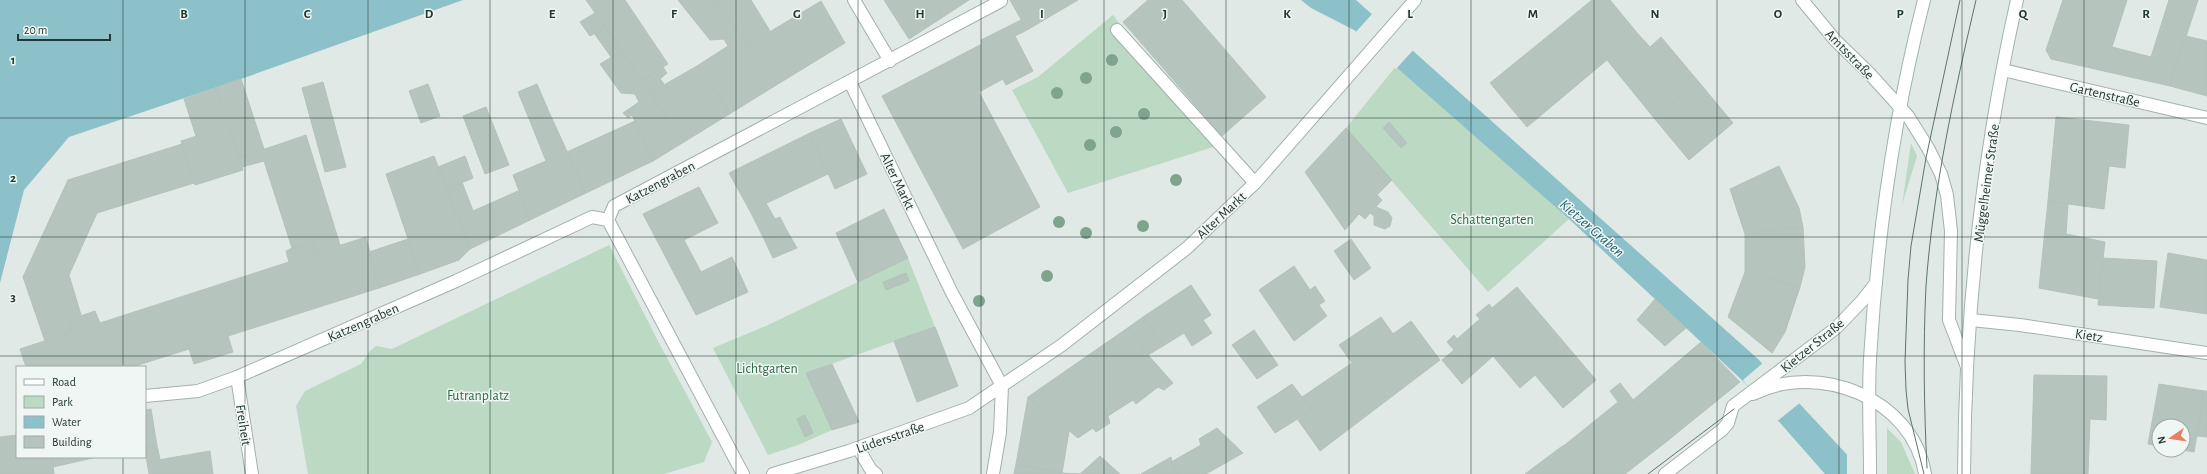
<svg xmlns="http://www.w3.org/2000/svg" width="2207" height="474" viewBox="0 0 2207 474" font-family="'Alegreya Sans',sans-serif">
  <rect width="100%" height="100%" fill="#e0e9e5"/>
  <path fill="#bbd9c3" d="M1113,15L1213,147L1068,193L1012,90L1038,77Z
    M1396,66L1569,219L1488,292L1346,128Z
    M1911,143L1917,156L1902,205Z
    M609,245L657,339L712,442L704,462L664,474H308L296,406L305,391L361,364L370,351L376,346L392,349Z
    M908,258L935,327L806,373L832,430L798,445L768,455L713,348L766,326Z
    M1887,428L1901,442L1915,474H1887Z"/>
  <path fill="#8dc1ca" d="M0,0H463L241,79L69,137L24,190L0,283Z
    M1301,0H1356L1758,359L1865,474H1825L1744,382L1569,219L1354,30L1311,8Z"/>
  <path fill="#e0e9e5" d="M1373,13L1415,48L1396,69L1355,33Z
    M1764,362L1801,402L1776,422L1743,380Z
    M1847,452L1867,473V474H1847Z"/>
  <path fill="#b6c4be" stroke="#b3c2bc" d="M586,0H625L668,64L642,80Z
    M678,0H713L737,30L724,39L710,40Z
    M713,0H751L770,31L748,45Z
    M884,0H933L943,17L909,39Z
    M933,0H969L943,17Z
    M1010,0H1078L1027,30Z
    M1148,0H1182L1266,97L1222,136L1123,22Z
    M1592,0H1610L1638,34L1583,80L1548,36Z
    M2063,0H2127L2112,47L2151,57L2169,0H2198L2170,86L2051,59L2046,50Z
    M821,1L845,43L778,84L748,45Z
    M595,13L605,27L590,36L580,22Z
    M1021,20L1027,30L1015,36L1033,71L1006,85L1003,79L979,92L1040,207L963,249L882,96L982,44L981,40Z
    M605,27L622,51L611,57L594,33Z
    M737,30L778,84L731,113L697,66L728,46L724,39Z
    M1638,34L1650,47L1661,37L1698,81L1654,118L1607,60Z
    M1548,36L1583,80L1527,127L1490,83Z
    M2186,36L2207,41V96L2170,86Z
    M622,51L684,142L653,161L632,115L628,118L623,113L639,102L635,94L621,93L600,64Z
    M697,66L731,113L684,142L650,93Z
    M663,67L667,73L660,79L664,84L650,93L642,80Z
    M241,79L264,149L239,158L215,88Z
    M1698,81L1733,123L1689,160L1654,118Z
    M323,82L346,167L325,172L302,88Z
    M428,84L440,116L421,123L409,91Z
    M537,84L549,112L530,121L518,92Z
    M215,88L227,126L196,136L184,99Z
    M486,107L509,165L485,174L463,116Z
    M549,112L586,193L530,220L513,175L546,161L530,121Z
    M2056,117L2129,125L2125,168L2109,166L2104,209L2048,201Z
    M841,119L867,174L835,189L810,133Z
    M635,121L653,161L586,193L567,152Z
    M1389,122L1407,143L1401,148L1383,128Z
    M228,126L243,170L195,185L181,141Z
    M1346,128L1392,180L1377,195L1382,200L1376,207L1388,212L1392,218L1390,226L1385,229L1374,225V216L1370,213L1365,219L1359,214L1345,230L1305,172Z
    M810,133L828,174L750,211L729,173Z
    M306,135L340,245L316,253L312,242L292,248L264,161L242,167L239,158Z
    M182,144L194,183L97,213L69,275L81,315L69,320L72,332L45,341L23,277L68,180Z
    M434,156L470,249L459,260L420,274L386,174Z
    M465,156L473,178L447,189L438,167Z
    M1779,166L1799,208L1803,227L1745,234L1730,189Z
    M462,182L473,211L518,191L530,220L470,249L447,189Z
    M699,187L718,223L684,240L701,272L732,257L748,292L696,315L643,214Z
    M2048,201L2068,204L2066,234L2105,242L2098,299L2039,288Z
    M766,203L775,219L780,217L786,229L764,239L750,211Z
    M884,209L908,258L858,282L836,233Z
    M1803,227L1805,267L1800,287L1745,272V234Z
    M786,229L797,248L773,258L764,239Z
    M366,237L379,288L228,336L233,352L194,364L189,349L132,367H26L20,349L72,332L69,320L95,311L100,323L289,262L286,251L292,248L312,242L316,253Z
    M408,239L420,274L379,288L369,252Z
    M1351,239L1371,268L1354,280L1334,251Z
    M2168,253L2207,260V314L2160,307Z
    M2103,258L2157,261L2154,308L2098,305Z
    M1294,266L1310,290L1315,286L1325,301L1319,305L1327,316L1294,341L1259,290Z
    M1745,272L1800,287L1785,332L1772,353L1728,317Z
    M906,273L909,281L886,290L883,282Z
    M1191,285L1211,315L1203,320L1212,333L1192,346L1184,333L1163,346L1143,317Z
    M1517,287L1596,380L1563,408L1535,375L1520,388L1493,356L1462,384L1442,360L1454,350L1447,342L1454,335L1457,339L1480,319L1476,315L1489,304L1492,308Z
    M1655,299L1686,328L1665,346L1637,320Z
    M1143,317L1163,346L1148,355L1129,327Z
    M1381,317L1393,334L1411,321L1440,360L1320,451L1298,420L1312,410L1302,397L1352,363L1339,345Z
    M935,327L958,386L917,402L894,341Z
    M1129,327L1148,355L1173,383L1164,390L1158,387L1136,404L1133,400L1108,416L1110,423L1096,432L1093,428L1078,438L1028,397Z
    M1254,330L1278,365L1257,379L1232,345Z
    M1701,342L1740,382L1666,442L1633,400Z
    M832,364L859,422L832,430L806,373Z
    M2034,375L2107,376L2106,420L2090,419L2088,474H2031Z
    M1620,383L1666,442L1625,474H1590L1566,444L1618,402L1610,391Z
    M1292,384L1312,410L1275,433L1257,407Z
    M2159,384L2204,391L2194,452L2183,450V426H2159V446L2148,444Z
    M2204,391H2207V437L2197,436Z
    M1028,397L1069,431L1062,473L1016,464Z
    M151,409L157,446L145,448V410Z
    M805,415L813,433L805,437L797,419Z
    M1217,428L1243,453L1206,474H1178L1171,462L1201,445L1199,439Z
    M17,435V457H52L54,474H0V437Z
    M1566,444L1590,474H1525L1561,447Z
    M157,446L160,459L147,462L145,448Z
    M210,451L213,474H149L147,462Z
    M1100,456L1120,474H1014L1016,464L1062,473L1080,474Z
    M52,457H97L53,467Z
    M1171,457L1172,461L1171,462L1178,474H1141Z"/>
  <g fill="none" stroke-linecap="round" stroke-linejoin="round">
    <g stroke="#a3b0ac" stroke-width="14">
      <path id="lane" d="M1117,30L1255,183
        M1753,394C1818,361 1913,398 1925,474
        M145,396L198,391L237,377
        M858,448L871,470L876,474"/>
    </g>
    <g stroke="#a3b0ac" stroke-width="14">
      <path id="street" d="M854,0L890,61
        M1802,0L1835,40L1869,73L1908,116L1928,148L1941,174L1947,195L1951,231L1949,320L1967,367
        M2003,70L2207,118
        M850,82L951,291L1002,386L1000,432L993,474
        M608,220L614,206L1001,1
        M608,220L743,474
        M1971,320L2020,325L2207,353
        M252,474L237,377L456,281L592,217L608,220
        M773,474L849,451L969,408L1062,345L1187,248L1255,183L1415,0
        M1665,474L1722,430L1728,423L1733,406L1836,328L1862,301L1876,283"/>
    </g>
    <g stroke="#a0b4ad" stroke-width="14">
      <path id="secondary" d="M1870,474C1870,436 1868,397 1870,359C1877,238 1894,117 1924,0
        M1964,474C1965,316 1982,155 2017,0"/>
    </g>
    <use href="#lane" stroke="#fff" stroke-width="12"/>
    <use href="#street" stroke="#fff" stroke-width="12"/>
    <use href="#secondary" stroke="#fff" stroke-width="12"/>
    <path stroke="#5d746d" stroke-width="1" d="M1927,468C1924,408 1923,346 1926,286C1933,190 1954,94 1976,0
      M1648,474L1734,409
      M1924,474L1908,409L1906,390L1905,362L1908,280L1911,246L1926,158L1960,0"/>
  </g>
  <g fill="#7fa48e">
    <circle cx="1112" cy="60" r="6"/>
    <circle cx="1086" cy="78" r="6"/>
    <circle cx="1057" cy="93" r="6"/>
    <circle cx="1144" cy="114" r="6"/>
    <circle cx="1116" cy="132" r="6"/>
    <circle cx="1090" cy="145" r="6"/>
    <circle cx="1176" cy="180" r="6"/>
    <circle cx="1059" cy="222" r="6"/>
    <circle cx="1143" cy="226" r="6"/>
    <circle cx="1086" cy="233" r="6"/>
    <circle cx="1047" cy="276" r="6"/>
    <circle cx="979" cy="301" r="6"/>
  </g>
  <path fill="none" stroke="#223832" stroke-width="1" stroke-opacity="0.55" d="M123,0V367M245,0V474M368,0V474M490,0V474M613,0V474M736,0V474M858,0V474M981,0V474M1104,0V474M1226,0V474M1349,0V474M1471,0V474M1594,0V474M1717,0V474M1839,0V474M1962,0V474M2084,0V474M0,118H2207M0,237H2207M0,356H2207M123,457V474"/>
  <g text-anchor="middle" stroke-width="3" stroke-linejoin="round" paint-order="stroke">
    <g font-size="14" fill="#223832" stroke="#f0f6f3">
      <text transform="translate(1850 54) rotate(46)" y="5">Amtsstraße</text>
      <text transform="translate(2105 94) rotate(13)" y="5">Gartenstraße</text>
      <text transform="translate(898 181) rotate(64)" y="5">Alter Markt</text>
      <text transform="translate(660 182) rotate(-28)" y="5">Katzengraben</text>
      <text transform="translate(1986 183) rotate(-82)" y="5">Müggelheimer Straße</text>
      <text transform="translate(1221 215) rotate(-43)" y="5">Alter Markt</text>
      <text transform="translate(363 322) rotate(-24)" y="5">Katzengraben</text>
      <text transform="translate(2089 335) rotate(9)" y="5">Kietz</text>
      <text transform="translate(1812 345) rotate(-39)" y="5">Kietzer Straße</text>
      <text transform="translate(244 425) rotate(81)" y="5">Freiheit</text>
      <text transform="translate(890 437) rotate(-19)" y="5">Lüdersstraße</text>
    </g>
    <g font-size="14" fill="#306b47" stroke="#f0f6f3">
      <text x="1492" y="224">Schattengarten</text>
      <text x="767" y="373">Lichtgarten</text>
      <text x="478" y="400">Futranplatz</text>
    </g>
    <g font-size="15" font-style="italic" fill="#22626e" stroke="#f0f6f3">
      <text transform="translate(1592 228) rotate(41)" y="5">Kietzer Graben</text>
    </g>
  </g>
  <g font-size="13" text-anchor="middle" font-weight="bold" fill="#223832" stroke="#f0f6f3" stroke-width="3" stroke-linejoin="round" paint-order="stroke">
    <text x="184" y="18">B</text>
    <text x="307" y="18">C</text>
    <text x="429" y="18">D</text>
    <text x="552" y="18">E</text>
    <text x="674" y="18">F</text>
    <text x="797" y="18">G</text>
    <text x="920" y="18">H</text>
    <text x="1042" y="18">I</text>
    <text x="1165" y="18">J</text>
    <text x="1287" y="18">K</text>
    <text x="1410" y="18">L</text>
    <text x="1533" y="18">M</text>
    <text x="1655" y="18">N</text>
    <text x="1778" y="18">O</text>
    <text x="1900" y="18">P</text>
    <text x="2023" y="18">Q</text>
    <text x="2146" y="18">R</text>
    <text x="13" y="64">1</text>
    <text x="13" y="182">2</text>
    <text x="13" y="301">3</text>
  </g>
  <rect x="16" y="366" width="130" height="92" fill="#f0f6f3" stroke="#9eaaa6"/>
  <rect x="24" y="379" width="20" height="6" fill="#ffffff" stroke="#9eaaa6"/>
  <text x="52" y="386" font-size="12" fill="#223832">Road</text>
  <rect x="24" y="396" width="20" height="12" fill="#bbd9c3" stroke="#9eaaa6"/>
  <text x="52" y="406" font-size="12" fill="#223832">Park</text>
  <rect x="24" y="416" width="20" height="12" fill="#8dc1ca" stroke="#9eaaa6"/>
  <text x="52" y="426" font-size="12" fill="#223832">Water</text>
  <rect x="24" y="436" width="20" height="12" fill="#b6c4be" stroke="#9eaaa6"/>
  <text x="52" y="446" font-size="12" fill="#223832">Building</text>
  <g transform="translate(2171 438) rotate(257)"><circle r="19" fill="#f0f6f3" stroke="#9eaaa6"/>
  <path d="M0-3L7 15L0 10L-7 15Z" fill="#e58163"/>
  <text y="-6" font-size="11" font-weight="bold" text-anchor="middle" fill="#223832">N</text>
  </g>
  <path d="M18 34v6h92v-6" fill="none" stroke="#223832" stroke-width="2"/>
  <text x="24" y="34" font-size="12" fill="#223832" stroke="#f0f6f3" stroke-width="3" paint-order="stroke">20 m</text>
</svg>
